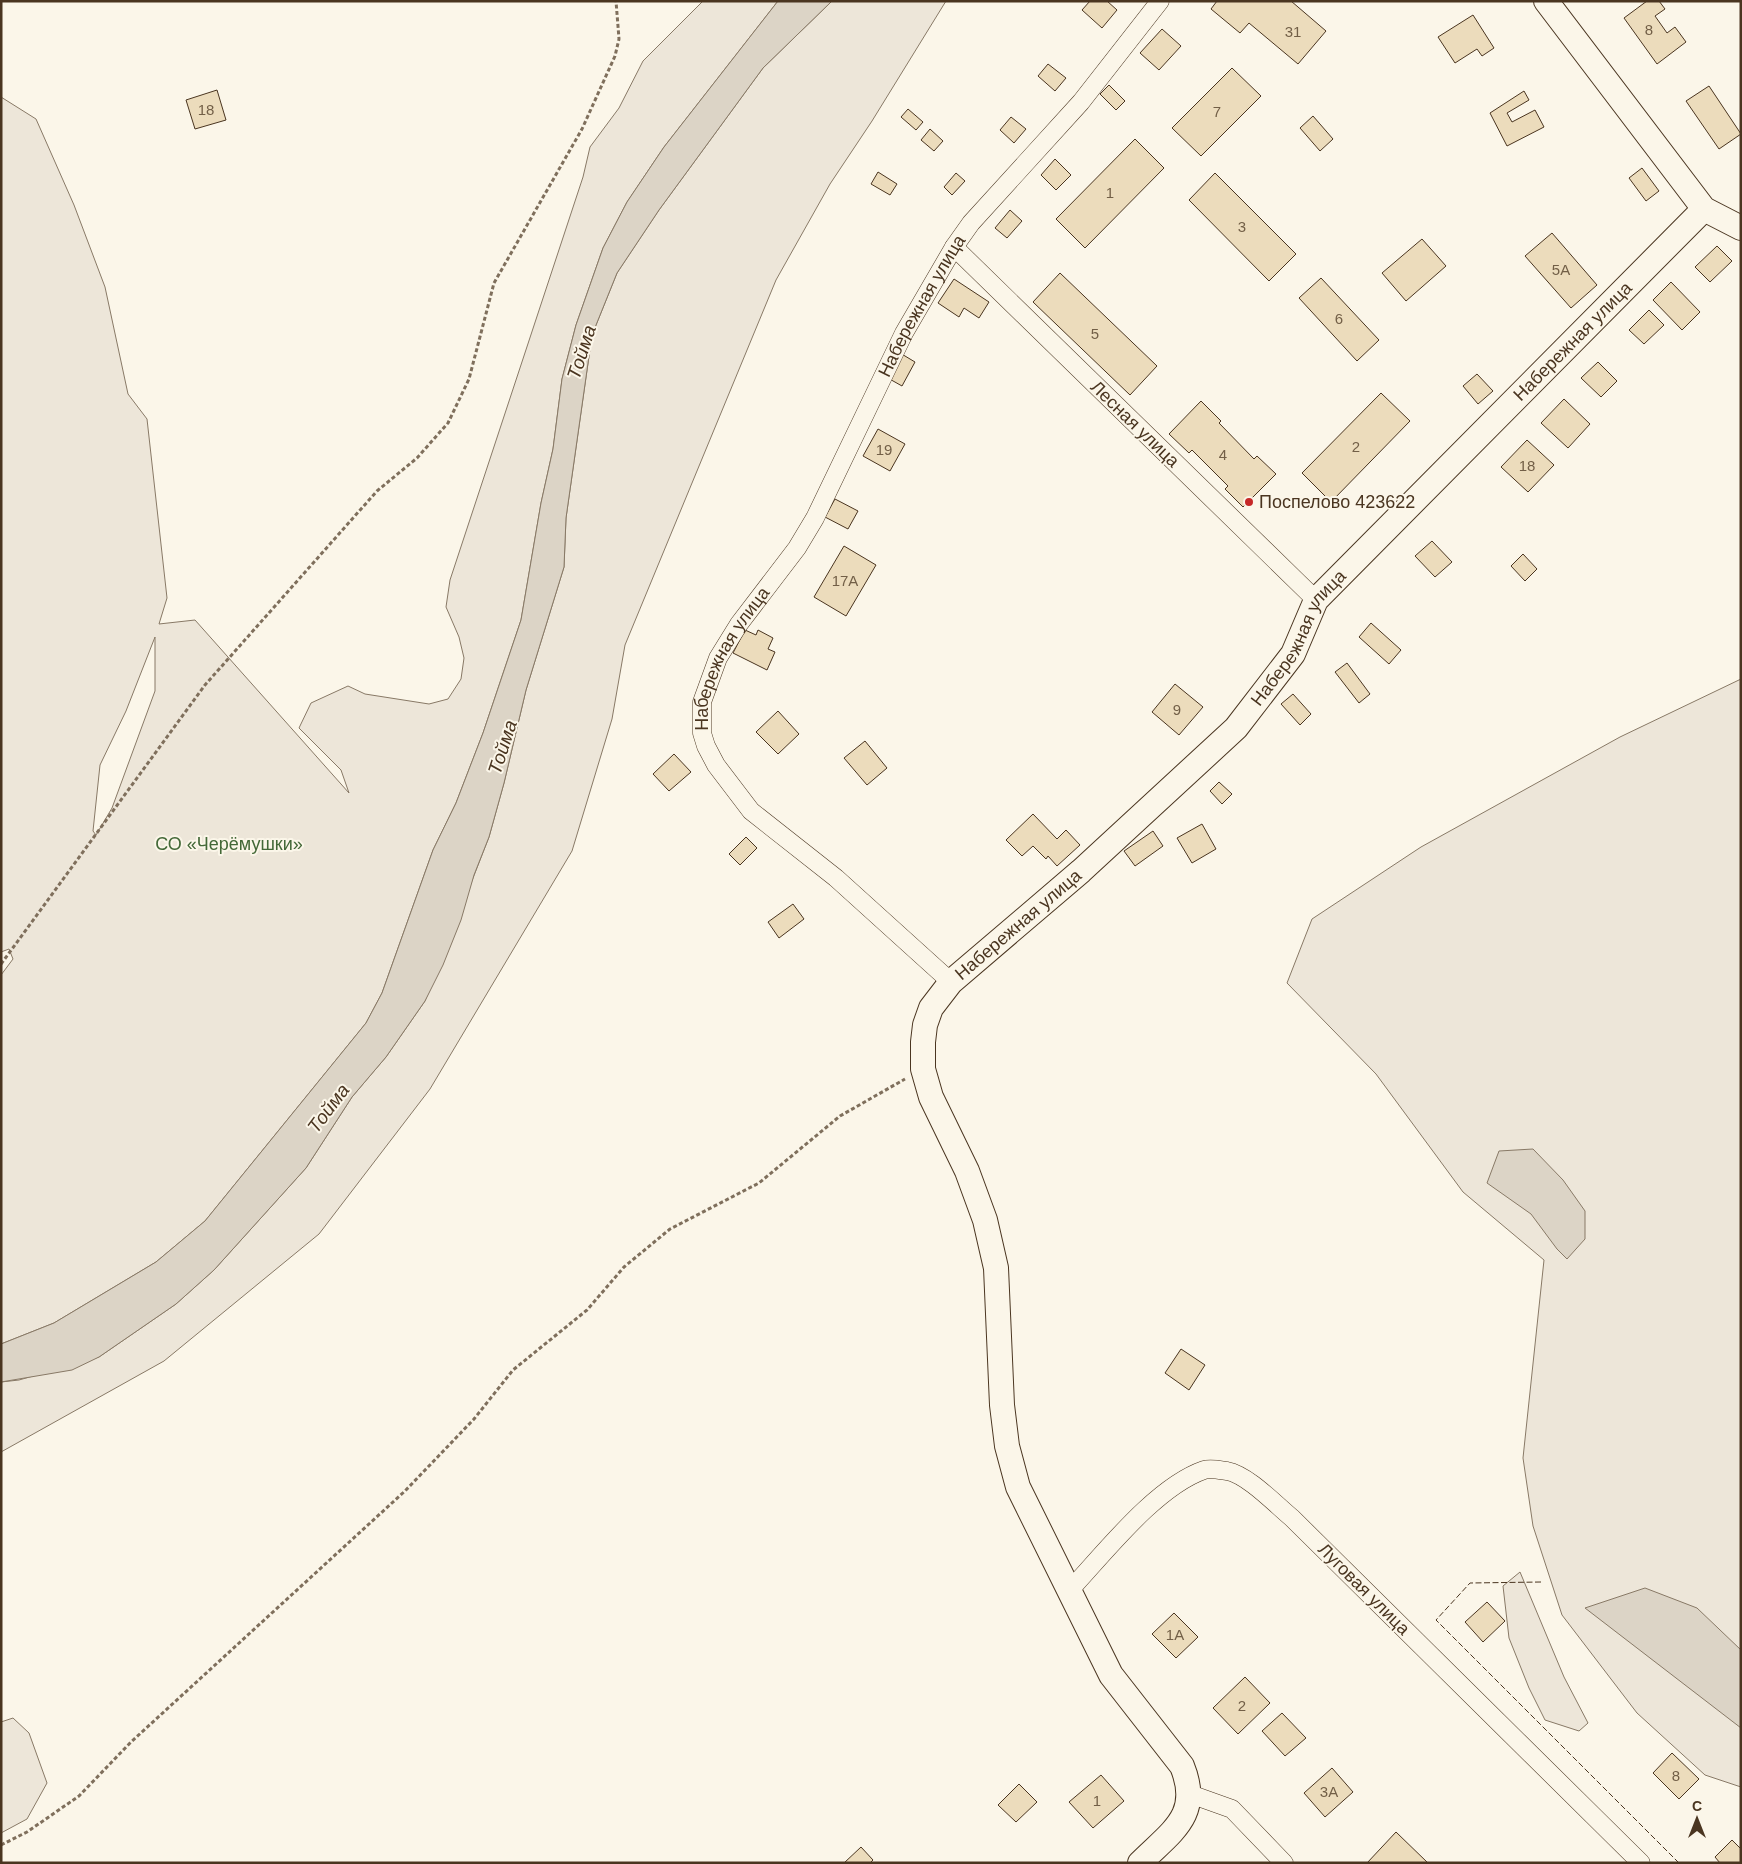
<svg xmlns="http://www.w3.org/2000/svg" width="1742" height="1864" viewBox="0 0 1742 1864" font-family="Helvetica,sans-serif">
  <rect width="100%" height="100%" fill="#fbf6e9"/>
  <path fill="#ede6d9" stroke="#887966" fill-rule="evenodd" d="M703,1H778L664,147L627,202L603,248L576,325L562,379L553,449L541,503L521,620L483,733L456,803L433,850L382,993L366,1023L205,1221L156,1262L54,1323L1,1344V975L13,959L9,949L1,952V97L36,119L74,205L105,287L128,394L147,419L167,598L159,624L195,620L349,793L341,770L299,728L311,703L348,686L365,694L429,704L448,699L461,679L464,658L459,637L446,607L450,580L583,177L590,147L619,108L643,61ZM155,637V691L112,808L96,835L93,831L100,765L126,711Z
    M832,1H946L872,121L830,184L776,280L625,645L612,719L572,851L430,1089L319,1234L164,1361L1,1452V1382L19,1380L99,1357L176,1304L214,1270L306,1168L352,1097L386,1057L425,1001L489,837L504,783L526,690L564,567L566,518L592,335L617,273L659,210L763,68Z
    M1741,679V1787L1705,1775L1637,1713L1562,1615L1533,1526L1523,1458L1544,1260L1463,1192L1376,1074L1287,983L1312,919L1421,847L1620,737Z
    M1520,1572L1564,1677L1588,1723L1579,1731L1545,1720L1529,1688L1509,1638L1503,1586Z
    M13,1718L29,1733L47,1783L27,1819L1,1833V1722Z"/>
  <path fill="#dcd4c6" stroke="#887966" d="M778,1H832L763,68L659,210L617,273L592,335L566,518L564,567L526,690L504,783L489,837L474,875L461,920L443,965L425,1001L386,1057L352,1097L306,1168L214,1270L176,1304L99,1357L72,1370L1,1382V1344L54,1323L156,1262L205,1221L366,1023L382,993L433,850L456,803L483,733L521,620L541,503L553,449L562,379L576,325L603,248L627,202L664,147Z
    M1533,1149L1563,1180L1585,1211V1239L1567,1259L1557,1249L1531,1214L1487,1183L1499,1151Z
    M1645,1588L1697,1608L1741,1650V1728L1585,1608Z"/>
  <path fill="#ecdcbc" stroke="#4a3520" d="M1090,1H1107L1117,10L1102,28L1082,10Z
    M1217,1H1291L1326,31L1298,64L1249,23L1240,33L1211,9Z
    M1647,1H1659L1665,9L1655,16L1667,33L1675,27L1686,42L1657,64L1624,18Z
    M1473,15L1494,48L1482,56L1477,49L1455,63L1438,37Z
    M1162,29L1181,46L1159,70L1140,53Z
    M1048,64L1066,78L1055,91L1038,76Z
    M1232,68L1261,96L1201,156L1172,128Z
    M1109,85L1125,101L1116,110L1100,94Z
    M1709,86L1741,134L1719,149L1686,101Z
    M217,90L226,120L195,129L186,100Z
    M1524,91L1529,100L1507,113L1512,122L1535,110L1544,127L1507,146L1490,113Z
    M908,109L923,122L916,130L901,117Z
    M1313,116L1333,139L1320,151L1300,128Z
    M1011,117L1026,129L1014,143L1000,130Z
    M930,129L943,141L934,151L921,140Z
    M1135,139L1164,168L1085,248L1056,219Z
    M1055,159L1071,175L1056,190L1041,175Z
    M1642,168L1659,191L1646,201L1629,178Z
    M878,172L897,184L890,195L871,184Z
    M956,173L965,181L952,195L944,187Z
    M1215,173L1296,254L1269,281L1189,200Z
    M1010,210L1022,221L1007,238L995,228Z
    M1552,233L1597,285L1571,308L1525,256Z
    M1422,239L1446,266L1406,301L1382,273Z
    M1717,246L1732,261L1710,282L1695,267Z
    M1060,273L1157,366L1130,395L1033,302Z
    M1321,278L1379,340L1357,361L1299,298Z
    M954,279L989,302L979,318L964,308L959,317L938,303Z
    M1671,282L1700,312L1682,330L1653,300Z
    M1649,310L1664,325L1644,344L1629,330Z
    M900,353L915,362L902,386L886,377Z
    M1598,362L1617,381L1601,397L1581,378Z
    M1477,374L1493,391L1478,404L1463,386Z
    M1381,393L1410,421L1331,502L1302,473Z
    M1564,399L1590,424L1568,448L1541,423Z
    M1201,401L1221,421L1219,423L1254,459L1257,456L1276,474L1243,507L1225,489L1228,486L1192,450L1189,453L1169,434Z
    M878,429L905,444L890,471L863,456Z
    M1527,440L1554,465L1528,492L1501,467Z
    M835,499L858,511L848,529L825,517Z
    M1432,541L1452,562L1435,577L1415,556Z
    M844,546L876,565L846,616L814,597Z
    M1523,554L1537,569L1525,581L1511,566Z
    M1371,623L1401,650L1389,664L1359,637Z
    M745,630L756,635L758,630L773,638L768,649L775,652L767,670L733,653Z
    M1347,663L1370,694L1359,703L1335,672Z
    M1175,684L1203,707L1179,735L1152,712Z
    M1293,694L1311,714L1300,725L1281,704Z
    M778,711L799,734L778,754L756,732Z
    M865,741L887,768L867,785L844,758Z
    M674,754L691,772L669,791L653,774Z
    M1219,782L1232,794L1222,804L1210,791Z
    M1033,814L1057,839L1066,830L1080,845L1057,866L1048,856L1046,859L1033,846L1022,856L1006,840Z
    M1202,824L1216,849L1192,863L1177,838Z
    M1153,831L1163,846L1135,866L1124,851Z
    M746,837L757,848L740,865L729,854Z
    M793,904L804,919L779,938L768,922Z
    M1181,1349L1205,1365L1189,1390L1165,1373Z
    M1487,1602L1505,1621L1483,1642L1465,1622Z
    M1174,1613L1198,1637L1176,1658L1152,1634Z
    M1245,1677L1270,1703L1238,1734L1213,1708Z
    M1282,1713L1306,1738L1285,1756L1262,1731Z
    M1672,1753L1699,1779L1679,1799L1653,1773Z
    M1332,1768L1353,1792L1325,1817L1304,1793Z
    M1101,1775L1124,1801L1093,1828L1069,1802Z
    M1019,1784L1037,1802L1016,1822L998,1805Z
    M1396,1832L1428,1863H1367Z
    M1732,1840L1741,1849V1863H1720L1715,1857Z
    M861,1847L873,1860L870,1863H844Z"/>
  <g fill="none" stroke-linecap="round" stroke-linejoin="round">
    <g stroke="#4a3520" stroke-width="19">
      <g id="street">
        <path d="M954,247L1316,600"/>
        <path id="s1" d="M951,982L836,878L751,811L716,765L706,746L702,733V702L718,658L739,624L797,548L815,518L904,333L954,247L971,223L1081,102L1160,1"/>
        <path d="M1068,1592C1103,1555 1155,1487 1204,1470C1210,1468 1220,1470 1227,1471C1248,1475 1275,1504 1292,1518L1641,1863"/>
        <path d="M1190,1794L1232,1809L1284,1863"/>
      </g>
    </g>
    <g stroke="#4a3520" stroke-width="26">
      <g id="secondary">
        <path d="M1546,1L1704,209L1741,228"/>
        <path id="s2" d="M1140,1863C1172,1831 1202,1815 1182,1766L1111,1675L1018,1487L1007,1446L1002,1405L996,1268L985,1220L967,1171L931,1097L923,1069V1042L925,1025L931,1008L951,982L1081,871L1236,728L1293,654L1316,600L1704,209"/>
      </g>
    </g>
    <path stroke="#7f6f5c" stroke-width="3" stroke-dasharray="4 2.5" stroke-linecap="butt" d="M1,964L205,685L377,491L417,458L448,423L469,379L494,283L582,129L615,56L619,39L616,1
      M1,1845L27,1832L79,1796L131,1742L405,1491L474,1419L513,1370L587,1310L624,1267L670,1229L759,1183L840,1116L905,1079"/>
    <use href="#street" stroke="#fbf6e9" stroke-width="18"/>
    <use href="#secondary" stroke="#fbf6e9" stroke-width="24"/>
    <path stroke="#4a3520" stroke-width="1" stroke-dasharray="6 2.5" stroke-linecap="butt" d="M1541,1582L1470,1583L1436,1620L1679,1863"/>
  </g>
  <circle fill="#c62828" stroke="#fbf6e9" stroke-width="2" cx="1249" cy="502" r="5"/>
  <g text-anchor="middle" stroke-width="4" stroke-linejoin="round" paint-order="stroke">
    <g font-size="15" fill="#725f47">
      <text x="1649" y="35">8</text>
      <text x="1293" y="37">31</text>
      <text x="206" y="115">18</text>
      <text x="1217" y="117">7</text>
      <text x="1110" y="198">1</text>
      <text x="1242" y="232">3</text>
      <text x="1561" y="275">5А</text>
      <text x="1339" y="324">6</text>
      <text x="1095" y="339">5</text>
      <text x="1356" y="452">2</text>
      <text x="884" y="455">19</text>
      <text x="1223" y="460">4</text>
      <text x="1527" y="471">18</text>
      <text x="845" y="586">17А</text>
      <text x="1177" y="715">9</text>
      <text x="1175" y="1640">1А</text>
      <text x="1242" y="1711">2</text>
      <text x="1676" y="1781">8</text>
      <text x="1329" y="1797">3А</text>
      <text x="1097" y="1806">1</text>
    </g>
    <g font-size="18" fill="#4a3520" stroke="#fbf6e9">
      <text dy="6" stroke="none"><textPath href="#s1" startOffset="842">Набережная улица</textPath></text>
      <text dy="6" stroke="none"><textPath href="#s2" startOffset="1868">Набережная улица</textPath></text>
      <text transform="translate(1135 424) rotate(44)" y="6">Лесная улица</text>
      <text dy="6" stroke="none"><textPath href="#s2" startOffset="1462">Набережная улица</textPath></text>
      <text dy="6" stroke="none"><textPath href="#s1" startOffset="438">Набережная улица</textPath></text>
      <text dy="6" stroke="none"><textPath href="#s2" startOffset="1058">Набережная улица</textPath></text>
      <text transform="translate(1364 1589) rotate(45)" y="6">Луговая улица</text>
    </g>
    <g font-size="18" fill="#4a3520" stroke="#fbf6e9" text-anchor="start">
      <text x="1259" y="508">Поспелово 423622</text>
    </g>
    <g font-size="18" fill="#436837" stroke="#fbf6e9">
      <text x="229" y="850">СО «Черёмушки»</text>
    </g>
    <g font-size="19" font-style="italic" fill="#4a3520" stroke="#fbf6e9">
      <text transform="translate(581 352) rotate(-72)" y="7">Тойма</text>
      <text transform="translate(502 747) rotate(-72)" y="7">Тойма</text>
      <text transform="translate(328 1108) rotate(-53)" y="7">Тойма</text>
    </g>
  </g>
  <rect width="1742" height="1864" fill="none" stroke="#4a3520" stroke-width="5"/>
  <g transform="translate(1697 1819)" stroke="#fbf6e9" stroke-width="4" paint-order="stroke">
  <path d="M0-4L9 19L0 12L-9 19Z" fill="#4a3520"/>
  <text y="-8" font-size="14" font-weight="bold" text-anchor="middle" fill="#4a3520">С</text>
  </g>
</svg>
